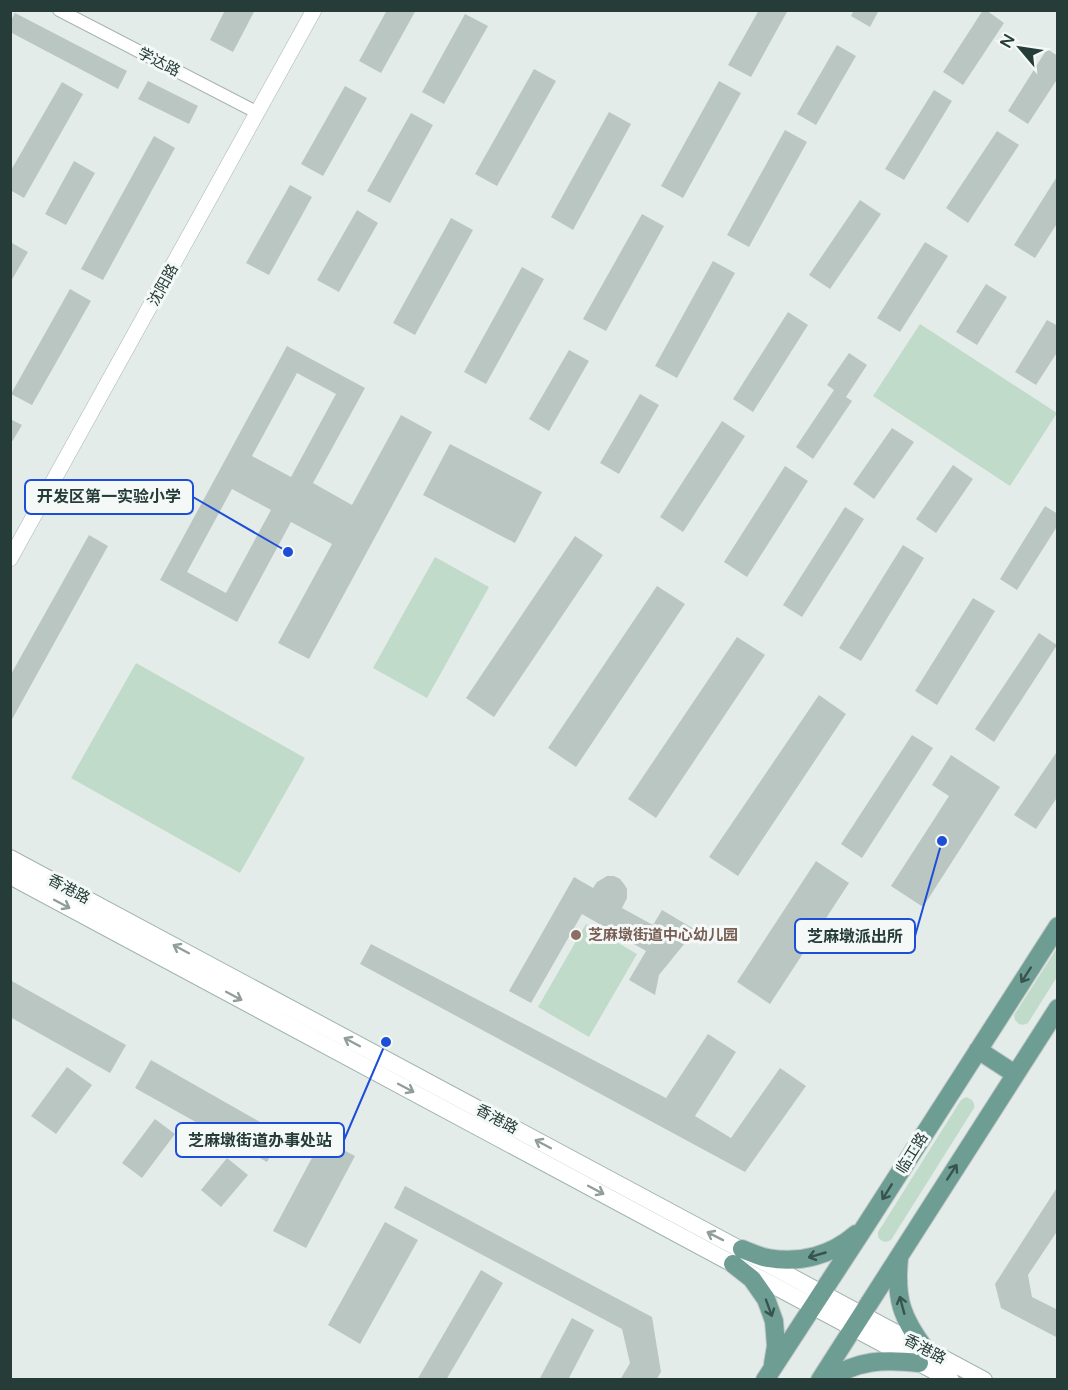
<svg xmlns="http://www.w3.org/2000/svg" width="1068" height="1390" viewBox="0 0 1068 1390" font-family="'Varela Round','Noto Sans SC',sans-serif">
  <rect width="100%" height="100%" fill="#e4ece9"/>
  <path fill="#c0dbc9" d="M920,324L1057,413L1010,486L873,396Z
    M435,557L489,587L427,698L373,668Z
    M136,663L305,758L240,873L71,778Z
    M586,924L637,954L589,1037L538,1007Z
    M1057,948V977L1028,1023C1022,1026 1019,1025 1015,1020L1014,1015Z
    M966,1097C972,1099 975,1102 974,1108L891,1240C885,1243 882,1242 878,1237V1232L961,1100Z"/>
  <path fill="#bac6c2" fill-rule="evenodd" d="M225,10H255L233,52L210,40Z
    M387,10H416L381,73L359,61Z
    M759,10H788L751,77L728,65Z
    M854,10H879L870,27L851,16Z
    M983,10H986L1004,23L963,85L943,72Z
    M15,13L127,71L118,89L10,32V22Z
    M465,14L488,26L444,104L422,92Z
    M837,45L856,56L816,125L797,114Z
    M1047,49L1058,56V78L1028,124L1008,111Z
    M534,69L556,81L497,186L475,174Z
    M148,81L198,106L189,124L138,99Z
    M719,81L741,93L683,198L661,186Z
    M62,82L83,94L24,198L10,190V172Z
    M345,86L367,98L323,176L301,164Z
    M934,90L952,101L904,180L885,169Z
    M609,112L631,124L573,230L551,217Z
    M411,113L433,125L390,203L367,191Z
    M785,130L807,142L749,247L727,235Z
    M997,131L1019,145L968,223L946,208Z
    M154,136L175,148L103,280L81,269Z
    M74,161L95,173L66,225L45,214Z
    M1058,175V222L1035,258L1014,245Z
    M290,185L312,197L269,275L246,263Z
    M860,200L881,214L830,289L809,275Z
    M357,210L378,223L339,292L317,280Z
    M642,214L664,226L606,331L583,319Z
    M451,218L473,230L415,335L393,323Z
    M10,242L28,252L10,283Z
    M925,242L948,256L900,332L877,318Z
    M713,261L735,273L677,378L655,366Z
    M522,267L544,279L486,384L464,372Z
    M986,284L1007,297L977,345L956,332Z
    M70,289L91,301L32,405L11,394Z
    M788,312L808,325L753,412L733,399Z
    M1047,320L1058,326V351L1036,385L1015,372Z
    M287,346L365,388L313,483L352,505L401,415L432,432L309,659L278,643L332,544L291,522L237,622L160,580ZM297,373L336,394L291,477L252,456ZM232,489L271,510L226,593L187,572Z
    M569,350L589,361L549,431L529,419Z
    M849,353L867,365L846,397L852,401L813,459L796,447L834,390L827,385Z
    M640,394L659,405L619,474L600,463Z
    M10,419L22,425L10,445Z
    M722,421L745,436L683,532L660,517Z
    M892,428L914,442L874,499L853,484Z
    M450,444L542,492L515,543L423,495Z
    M953,465L973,479L936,533L916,519Z
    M785,466L808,481L747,577L724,562Z
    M1045,506L1058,514V525L1017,590L1000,579Z
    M845,507L864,519L802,617L783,605Z
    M89,535L108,546L10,723V676Z
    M575,536L603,555L494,717L466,698Z
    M903,545L924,558L861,661L839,648Z
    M657,586L685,604L576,767L548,748Z
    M973,598L995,611L937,705L915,691Z
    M1039,633L1057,645L994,742L975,729Z
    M737,637L765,655L656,818L628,799Z
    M819,695L846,714L738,876L709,857Z
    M912,735L933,748L862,858L841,844Z
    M1058,750V796L1036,829L1014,815Z
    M951,755L1000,787L923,907L891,886L949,796L932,785Z
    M816,861L849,883L770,1004L737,982Z
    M607,876H614L620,879L624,884L627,889V898L622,908L653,925L662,910L694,929L685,943L659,975L655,995L629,980L646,951L582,914L531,1003L509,991L574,877L593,888L597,882Z
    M371,944L666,1098L708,1034L736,1052L695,1116L731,1138L780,1068L806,1086L745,1172L360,964Z
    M10,980L126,1045L110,1073L10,1017Z
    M151,1060L283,1135L267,1162L135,1088Z
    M67,1067L92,1085L56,1134L31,1116Z
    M155,1119L175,1134L142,1178L122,1163Z
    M322,1139L355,1156L306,1248L273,1231Z
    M227,1158L248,1175L221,1207L201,1190Z
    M405,1186L652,1317L661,1372L656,1380H620L630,1363L622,1329L394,1208Z
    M1058,1186V1230L1028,1275L1032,1297L1058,1310V1338L1001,1308L995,1284Z
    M385,1222L418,1240L360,1344L328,1325Z
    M481,1270L503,1283L446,1380H417Z
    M572,1318L594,1330L568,1380H539Z"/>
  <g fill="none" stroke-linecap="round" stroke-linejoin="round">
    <g stroke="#a7b4b0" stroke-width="14">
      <path id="minor" d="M59,10L258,113"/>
    </g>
    <g stroke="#a7b4b0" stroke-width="16">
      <path id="tertiary" d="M10,559L314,10"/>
    </g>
    <g stroke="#a1b4ae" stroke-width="18">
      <path id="secondary" d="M10,858L984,1380
        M10,876L733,1264L951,1380"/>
    </g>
    <g stroke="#c2c8c7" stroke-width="20">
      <path id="primary" d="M978,1050L1015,1074
        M742,1249C750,1252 760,1257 768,1258C800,1264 832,1255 856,1234
        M899,1259C895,1299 902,1318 925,1349
        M733,1264L752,1279L766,1299L774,1321L776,1346L773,1364
        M765,1380L866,1225L1058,926
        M820,1380L1058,1008
        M827,1380C858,1360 883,1359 919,1363"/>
    </g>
    <use href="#minor" stroke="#fff" stroke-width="12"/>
    <use href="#tertiary" stroke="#fff" stroke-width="15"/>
    <use href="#secondary" stroke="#fff" stroke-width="16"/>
    <use href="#primary" stroke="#6e9d94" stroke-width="18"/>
  </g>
  <defs><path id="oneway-shaft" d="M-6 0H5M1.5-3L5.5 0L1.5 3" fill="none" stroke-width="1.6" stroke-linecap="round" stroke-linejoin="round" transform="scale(1.5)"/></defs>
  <g stroke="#929e9c">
    <use href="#oneway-shaft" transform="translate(62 904) rotate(28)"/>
    <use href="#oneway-shaft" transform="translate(181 949) rotate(-152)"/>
    <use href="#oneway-shaft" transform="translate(234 996) rotate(28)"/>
    <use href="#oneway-shaft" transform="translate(352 1042) rotate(-152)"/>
    <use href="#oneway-shaft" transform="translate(406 1088) rotate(28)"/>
    <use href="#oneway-shaft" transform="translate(543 1144) rotate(-152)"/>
    <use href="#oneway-shaft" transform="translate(596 1190) rotate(28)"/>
    <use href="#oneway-shaft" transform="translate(715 1236) rotate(-153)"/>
  </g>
  <g stroke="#37544f">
    <use href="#oneway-shaft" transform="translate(1026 975) rotate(123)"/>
    <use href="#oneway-shaft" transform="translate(952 1172) rotate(-57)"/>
    <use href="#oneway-shaft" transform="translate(887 1192) rotate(122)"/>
    <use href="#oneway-shaft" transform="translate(817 1255) rotate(164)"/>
    <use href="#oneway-shaft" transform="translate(902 1305) rotate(-105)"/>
    <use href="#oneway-shaft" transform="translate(769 1308) rotate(70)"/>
  </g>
  <circle fill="#8d6e63" stroke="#f4f9f7" stroke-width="2" cx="576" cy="935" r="6"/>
  <g text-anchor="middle" stroke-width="6" stroke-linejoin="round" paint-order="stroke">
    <g font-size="15" fill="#253c38" stroke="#f4f9f7">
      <text transform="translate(159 62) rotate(27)" y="5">学达路</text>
      <text transform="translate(163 285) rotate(-61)" y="5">沈阳路</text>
      <text transform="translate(69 889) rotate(28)" y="5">香港路</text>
      <text transform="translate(497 1119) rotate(28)" y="5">香港路</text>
      <text transform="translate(912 1153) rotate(-58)" y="5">临工路</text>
      <text transform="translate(925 1349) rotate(28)" y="5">香港路</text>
    </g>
    <g font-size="15" font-weight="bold" fill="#785e54" stroke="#f4f9f7" text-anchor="start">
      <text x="588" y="940">芝麻墩街道中心幼儿园</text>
    </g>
  </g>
  <path fill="none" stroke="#1d4ed8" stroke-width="2" d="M288 552L193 497M942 841L915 936M386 1042L344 1140"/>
  <g fill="#1d4ed8" stroke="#f4f9f7" stroke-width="2">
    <circle cx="288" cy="552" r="6"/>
    <circle cx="942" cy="841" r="6"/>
    <circle cx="386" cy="1042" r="6"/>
  </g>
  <g fill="#f4f9f7" stroke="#1d4ed8" stroke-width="2">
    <rect x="25" y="480" width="168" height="34" rx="6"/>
    <rect x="795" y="919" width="120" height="34" rx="6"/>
    <rect x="176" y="1123" width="168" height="34" rx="6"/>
  </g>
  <g font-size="16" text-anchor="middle" font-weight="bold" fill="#253c38">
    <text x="109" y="502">开发区第一实验小学</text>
    <text x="855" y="942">芝麻墩派出所</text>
    <text x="260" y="1146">芝麻墩街道办事处站</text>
  </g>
  <rect width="1068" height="1390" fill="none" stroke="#253c38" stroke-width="24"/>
  <g transform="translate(1020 48) rotate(299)" stroke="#f4f9f7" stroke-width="4.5" paint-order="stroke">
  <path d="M0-4.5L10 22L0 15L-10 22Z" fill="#253c38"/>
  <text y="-9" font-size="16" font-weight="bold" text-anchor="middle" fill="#253c38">N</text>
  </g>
</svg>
